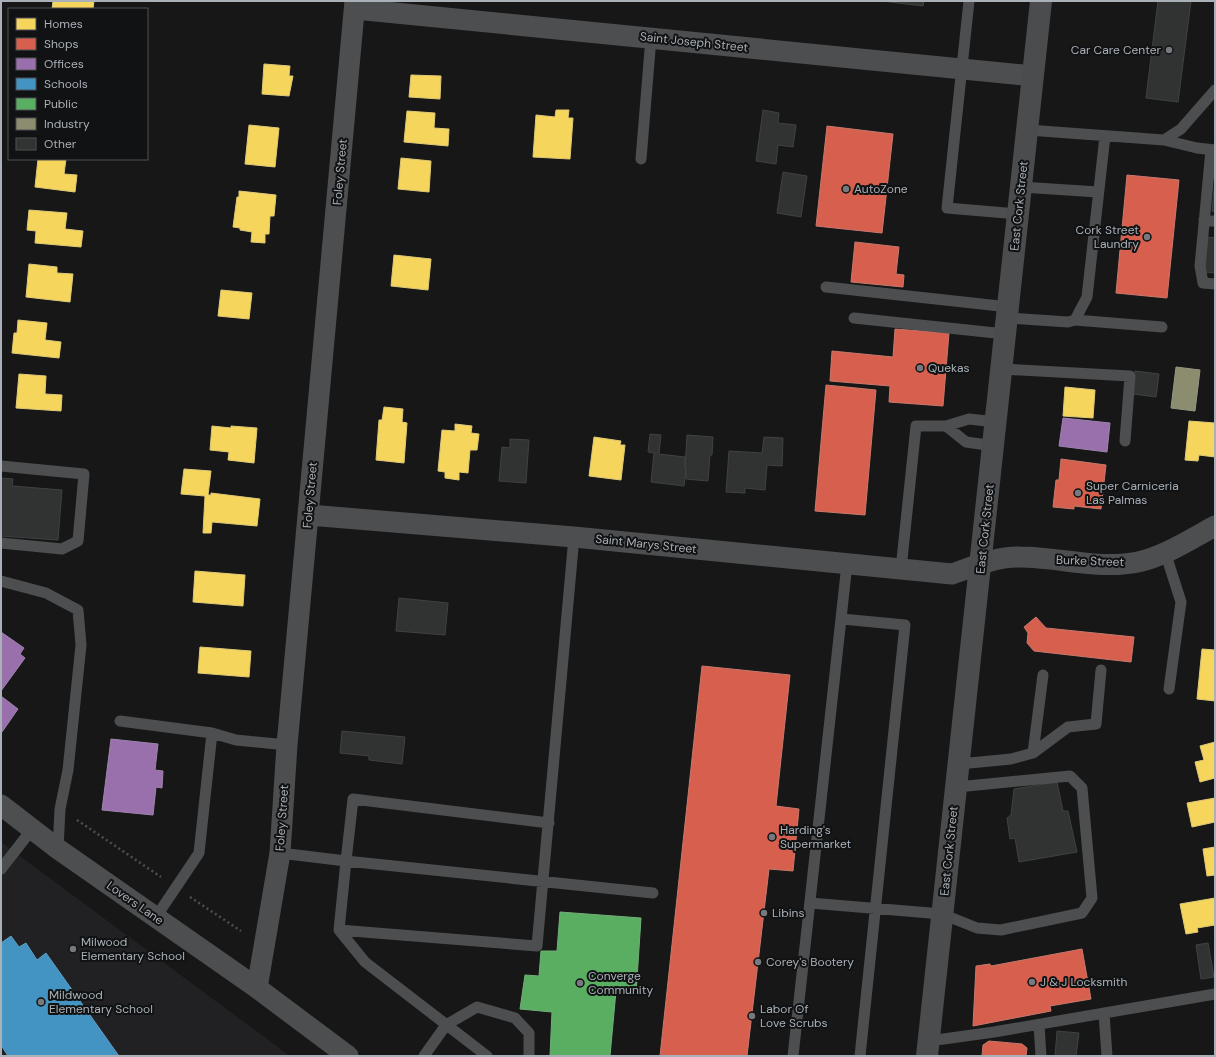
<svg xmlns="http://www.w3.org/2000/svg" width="1216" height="1057" viewBox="0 0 1216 1057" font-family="'DM Sans',sans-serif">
  <rect width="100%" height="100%" fill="#171717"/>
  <path fill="#212123" d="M1,842L290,1056H1Z"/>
  <path fill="#f6d55c" stroke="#dfca77" d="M53,1H94L93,9H52Z
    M264,64L290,66L289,76H293L289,96L262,94Z
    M411,75L441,76L440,99L409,97Z
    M556,110H569L568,118H573L570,159L533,157L536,115L555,117Z
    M407,111L435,113L434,128L449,129L448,146L404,142Z
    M249,125L279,128L275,167L245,164Z
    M401,158L431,161L429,192L398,189Z
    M38,159H66L64,174L77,175L75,192L35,187Z
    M239,191L276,195L274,216H270L269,234H265V243L251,242L252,232L240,230V228L233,227L237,197H239Z
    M29,210L67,213L65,229L83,231L81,247L35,243L36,231L27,230Z
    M394,255L431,259L428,290L391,286Z
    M29,264L57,267V273L73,274L70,302L26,297Z
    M221,290L252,293L249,319L218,316Z
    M18,320L47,323L45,340L61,342L59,358L12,353L14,333H17Z
    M19,374L46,376L45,394L62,395L61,411L16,408Z
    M1065,387L1095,390L1093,418L1063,416Z
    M384,407L403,409L402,422L407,423L404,463L376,460L379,420H382Z
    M1189,421L1215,423V457L1199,455L1198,461L1185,460Z
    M455,424L472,426L471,433L479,434L477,450H470L468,473L459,472V480L445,478V472L438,471L442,430L455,431Z
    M212,426L231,428V426L257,428L254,463L228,460L229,452L210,450Z
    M594,437L621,441L620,445H625L621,480L589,476Z
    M184,469L211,471L208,495H211V493L260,499L257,526L212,522L211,533H203L205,496L181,494Z
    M195,571L245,575L243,606L193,602Z
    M200,647L251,651L249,677L198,673Z
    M1202,649L1215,650V701L1197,699Z
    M1215,742V778L1200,782L1195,762L1204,760L1200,746Z
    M1215,798V822L1192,827L1187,803Z
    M1215,847V875L1207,876L1203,849Z
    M1215,898V925L1197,928L1198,932L1186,934L1180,904Z"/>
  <path fill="#d6604d" stroke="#c8786d" d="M827,126L893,134L882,233L816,226Z
    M1127,175L1179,180L1167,298L1116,293Z
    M855,242L899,247L896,274L904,275L903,287L851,282Z
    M895,329L949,333L943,406L889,402L890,386L830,381L832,351L893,357Z
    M826,385L876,390L865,515L815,511Z
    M1061,459L1106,465L1101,509L1074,506V509L1053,507L1056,480H1059Z
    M1036,617L1046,628L1134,637L1131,662L1034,651L1027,643L1028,633L1024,627Z
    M702,666L790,675L776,806L799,809L793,871L769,869L747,1056H660Z
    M1082,949L1091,999L1050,1006L1051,1011L973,1026L976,966L990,964L991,966Z
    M989,1041L1022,1044L1027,1048L1026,1056H982L983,1045Z"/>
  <path fill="#9970ab" stroke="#9e83af" d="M1063,418L1110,423L1107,452L1059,446Z
    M1,632L24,648L20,654L25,658L1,691Z
    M1,696L18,709L2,732L1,731Z
    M111,739L158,744L155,770L163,771L162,788L156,787L153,815L102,810Z"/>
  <path fill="#4393c3" stroke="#629cbf" d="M11,936L19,947L26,943L37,960L46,953L119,1056H8L1,1045V943Z"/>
  <path fill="#5aae61" stroke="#72af7b" d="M560,912L641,918L636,994L616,991L610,1056H550L552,1012L520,1009L525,975L539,976L541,951H557Z"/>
  <path fill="#8c8c6e" stroke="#959784" d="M1176,367L1200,370L1195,411L1171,408Z"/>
  <path fill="#313232" stroke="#3f4243" d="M882,1H924L923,6Z
    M1158,1H1191L1178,102L1146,98Z
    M763,110L779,113L778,123L796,125L793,147L778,145L776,164L756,161Z
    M783,172L807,176L801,217L777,213Z
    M1215,179V212L1212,211Z
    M1208,237L1215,238V273L1205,272Z
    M1135,371L1159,374L1156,397L1133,394Z
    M650,434L661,435L659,454L685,457V469L686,470L684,486L651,482L654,453L648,452Z
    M687,435L713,437L712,455H710L708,481L686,479V470L685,469Z
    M764,437L783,438L782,466L767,465L765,490L745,488V493L726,492L729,451L762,453Z
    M510,439L529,440L526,483L499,481L502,447L510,448Z
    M1,478L13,479L12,486L62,490L58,540L1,536Z
    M399,598L448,603L445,635L396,631Z
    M342,731L405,737L402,764L369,760V756L340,753Z
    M1057,782L1063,811H1068L1077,852L1019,862L1015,838L1010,839L1007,818L1011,815L1014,789Z
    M1208,943L1214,977L1201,979L1196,945Z
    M1057,1031L1079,1033L1076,1056H1055Z"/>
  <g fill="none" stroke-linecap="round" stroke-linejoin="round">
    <path stroke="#4d4f51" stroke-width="2.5" stroke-dasharray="2 3" stroke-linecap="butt" d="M77,820L161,877
      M190,897L241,931"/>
    <path stroke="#4c4e50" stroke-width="11" d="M969,1L947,208L1018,214
      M1028,130L1164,140L1181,129L1215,90
      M1164,140L1197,148L1215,150
      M1211,150L1200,266L1203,283L1215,284
      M641,159L651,38
      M1021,187L1098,192
      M1204,220L1215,221
      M826,287L1009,307
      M854,318L1005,334
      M1007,318L1068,322L1075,320L1087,297L1105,136
      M1075,320L1162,327
      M1002,369L1130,376L1125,441
      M946,426L966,442L994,446
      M1,466L84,474L78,541L62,549L1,543
      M1165,552L1181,602L1169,689
      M901,569L916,426H946L969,419L996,422
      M1,581L46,593L78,610L81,645L68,770L60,809L58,849
      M842,619L905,625L860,1056
      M120,721L212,733L236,740L287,745
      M1033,753L1043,675
      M959,764L1011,759L1033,753L1068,727L1096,724L1101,670
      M549,823L353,799L346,861L653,893
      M280,853L346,861L339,930L537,946L574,537
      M1,869L33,828
      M810,903L942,914L977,928L1001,930L1082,913L1092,898L1082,788L1070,776L957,787
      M156,917L199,853L212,733
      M339,930L365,962L487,1056
      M1104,1013L1107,1056
      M1039,1025L1041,1056
      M929,1041L994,1032L1215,994
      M424,1056L446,1025L477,1007L515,1018L529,1033V1056
      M793,1056L847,564"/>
    <path stroke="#4c4e50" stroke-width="21" d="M355,9L1033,76
      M309,515L574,537L952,574C973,567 997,556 1020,557C1058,557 1099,570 1138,562C1165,556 1191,539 1215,526
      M1,805L58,849L257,988L348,1056
      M257,988L280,853L287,745L355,1"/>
    <path stroke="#4b4c4e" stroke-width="22" d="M927,1056L1041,1"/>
  </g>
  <g fill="#767a7f" stroke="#111213" stroke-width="1.5">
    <circle cx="1169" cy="50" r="4"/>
    <circle cx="846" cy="189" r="4"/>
    <circle cx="1147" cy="237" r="4"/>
    <circle cx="920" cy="368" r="4"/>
    <circle cx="1078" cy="493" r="4"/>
    <circle cx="772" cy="837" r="4"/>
    <circle cx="764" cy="913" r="4"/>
    <circle cx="73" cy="949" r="4"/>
    <circle cx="758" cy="962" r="4"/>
    <circle cx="1032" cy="982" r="4"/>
    <circle cx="580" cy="983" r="4"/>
    <circle cx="41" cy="1002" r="4"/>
    <circle cx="752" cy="1016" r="4"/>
  </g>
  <g text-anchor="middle" stroke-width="4" stroke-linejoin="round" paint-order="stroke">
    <g font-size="12" fill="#a9b0b7" stroke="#111213">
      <text transform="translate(694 42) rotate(6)" y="4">Saint Joseph Street</text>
      <text transform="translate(340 172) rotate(-85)" y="4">Foley Street</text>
      <text transform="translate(1019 206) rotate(-84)" y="4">East Cork Street</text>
      <text transform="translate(310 495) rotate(-85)" y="4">Foley Street</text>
      <text transform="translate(985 529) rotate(-84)" y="4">East Cork Street</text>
      <text transform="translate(646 544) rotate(6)" y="4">Saint Marys Street</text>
      <text transform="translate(1090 561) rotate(2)" y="4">Burke Street</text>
      <text transform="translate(282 818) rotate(-86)" y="4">Foley Street</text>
      <text transform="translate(949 851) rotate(-84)" y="4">East Cork Street</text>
      <text transform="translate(135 903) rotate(35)" y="4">Lovers Lane</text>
    </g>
    <g font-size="12" fill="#a9b0b7" stroke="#111213" text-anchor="start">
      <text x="1161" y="54" text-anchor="end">Car Care Center</text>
      <text x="854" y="193">AutoZone</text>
      <text x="1139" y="234" text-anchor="end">Cork Street<tspan x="1139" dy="14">Laundry</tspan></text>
      <text x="928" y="372">Quekas</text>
      <text x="1086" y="490">Super Carniceria<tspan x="1086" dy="14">Las Palmas</tspan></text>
      <text x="780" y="834">Harding's<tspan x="780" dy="14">Supermarket</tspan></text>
      <text x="772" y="917">Libins</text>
      <text x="81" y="946">Milwood<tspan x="81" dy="14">Elementary School</tspan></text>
      <text x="766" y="966">Corey's Bootery</text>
      <text x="588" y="980">Converge<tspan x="588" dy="14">Community</tspan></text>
      <text x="1040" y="986">J &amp; J Locksmith</text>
      <text x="49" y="999">Mildwood<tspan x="49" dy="14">Elementary School</tspan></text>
      <text x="760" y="1013">Labor Of<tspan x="760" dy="14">Love Scrubs</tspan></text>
    </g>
  </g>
  <rect width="1216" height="1057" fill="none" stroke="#a9b0b7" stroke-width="4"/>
  <rect x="8" y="8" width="140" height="152" fill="#111213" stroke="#4e5155"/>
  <rect x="16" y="18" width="20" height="12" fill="#f6d55c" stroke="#4e5155"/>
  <text x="44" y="28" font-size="12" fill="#a9b0b7">Homes</text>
  <rect x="16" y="38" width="20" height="12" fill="#d6604d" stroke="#4e5155"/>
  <text x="44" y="48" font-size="12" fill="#a9b0b7">Shops</text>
  <rect x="16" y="58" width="20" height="12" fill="#9970ab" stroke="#4e5155"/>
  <text x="44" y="68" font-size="12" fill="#a9b0b7">Offices</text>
  <rect x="16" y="78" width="20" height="12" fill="#4393c3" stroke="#4e5155"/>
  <text x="44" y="88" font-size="12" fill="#a9b0b7">Schools</text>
  <rect x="16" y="98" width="20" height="12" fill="#5aae61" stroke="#4e5155"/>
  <text x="44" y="108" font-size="12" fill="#a9b0b7">Public</text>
  <rect x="16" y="118" width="20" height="12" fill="#8c8c6e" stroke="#4e5155"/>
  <text x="44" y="128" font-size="12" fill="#a9b0b7">Industry</text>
  <rect x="16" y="138" width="20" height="12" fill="#313232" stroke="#4e5155"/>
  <text x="44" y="148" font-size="12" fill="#a9b0b7">Other</text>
</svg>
